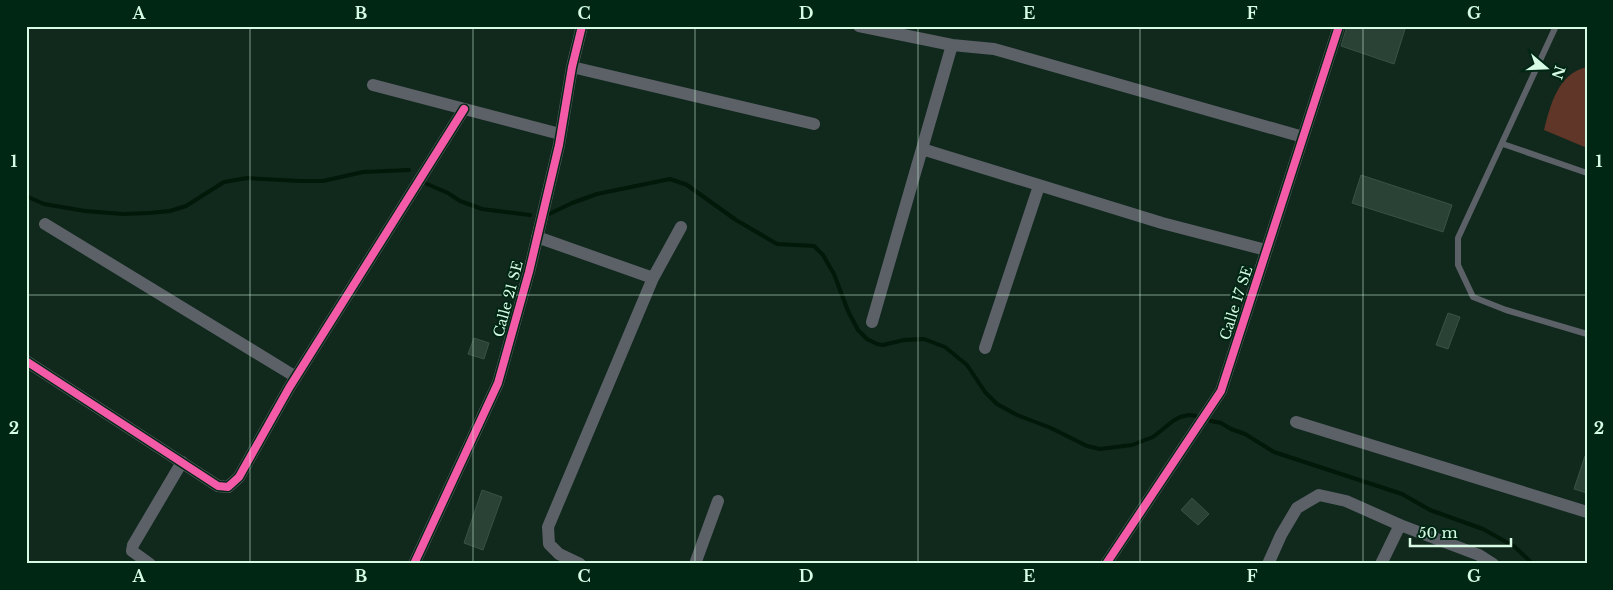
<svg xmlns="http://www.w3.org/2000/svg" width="1613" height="590" viewBox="0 0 1613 590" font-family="'Libre Baskerville',serif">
  <rect width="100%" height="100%" fill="#11281d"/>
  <path fill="#5f3627" d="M1587,67V148L1544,130C1550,106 1558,73 1587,67Z"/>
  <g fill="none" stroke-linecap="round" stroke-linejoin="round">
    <path stroke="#021809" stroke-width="4" d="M427,184L448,193L460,201L482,209L530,215
      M26,196L44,204L85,211L123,214L149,213L170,211L186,206L224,182L247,178L300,181H323L363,172L409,170
      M547,215L572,203L597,194L670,179L687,185L736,220L777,244L814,246L823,255L834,274L848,311L858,330L867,339L877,344L883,345L904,340L924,339L945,347L967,365L985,392L997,404L1017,415L1051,428L1087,446L1100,449L1132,445L1153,437L1173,421L1180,417L1189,415L1196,416
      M1211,421L1221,423L1231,429L1245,434L1274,452L1402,494L1430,510L1483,529L1515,547L1533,564"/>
  </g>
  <path fill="#2a4236" stroke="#375244" d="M1347,26H1406L1394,64L1341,46Z
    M1361,175L1452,205L1443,232L1352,203Z
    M1448,313L1460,317L1448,349L1436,345Z
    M474,338L489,343L484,359L468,354Z
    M1585,456H1587V493L1574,489Z
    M482,490L502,497L483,550L464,543Z
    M1192,498L1209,514L1198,525L1181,510Z"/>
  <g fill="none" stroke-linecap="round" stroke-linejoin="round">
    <path stroke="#5c6168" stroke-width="6" d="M1556,26L1458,238V265L1473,297L1506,310L1587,334
      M1503,144L1587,173"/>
    <path stroke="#5c6168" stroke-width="12" d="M859,26L952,45L994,49L1303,137
      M572,67L814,124
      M373,85L560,134
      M922,149L1162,223L1266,250
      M45,224L296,377
      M537,237L653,278
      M872,322L952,45
      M985,348L1039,186
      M26,361L218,486L228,487L239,477L289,388L464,109
      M1296,422L1587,512
      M150,564L132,551L133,545L182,462
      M414,564L498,383L529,272L559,145L572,67L582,26
      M580,564L559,554L549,544L548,527L653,278L681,227
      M695,564L718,501
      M1106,564L1221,391L1339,26
      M1268,564L1281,535L1297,508L1319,495L1346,501L1400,525L1479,555L1493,564
      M1381,564L1400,525"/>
    <g stroke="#002714" stroke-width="11">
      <path id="cycleway" d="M26,361L218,486L228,487L239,477L289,388L464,109
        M414,564L498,383L529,272L559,145L572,67L582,26
        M1106,564L1221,391L1339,26"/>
    </g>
    <use href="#cycleway" stroke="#f35aa7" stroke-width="8"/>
  </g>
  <path fill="none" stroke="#d7fbe4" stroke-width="1" stroke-opacity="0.55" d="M250,26V564M473,26V564M695,26V564M918,26V564M1140,26V564M1363,26V564M26,295H1587"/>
  <g text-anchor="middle" stroke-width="4" stroke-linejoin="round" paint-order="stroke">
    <g font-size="14" fill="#d7fbe4" stroke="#002714">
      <text transform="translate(508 299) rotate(-75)" y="5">Calle 21 SE</text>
      <text transform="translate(1236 303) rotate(-72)" y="5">Calle 17 SE</text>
    </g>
  </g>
  <rect width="1613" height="590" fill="none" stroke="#002714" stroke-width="55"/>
  <g transform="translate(1546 68) rotate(109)" stroke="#002714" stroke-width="4" paint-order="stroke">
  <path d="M0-4L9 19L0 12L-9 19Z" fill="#d7fbe4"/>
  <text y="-8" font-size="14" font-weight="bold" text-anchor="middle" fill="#d7fbe4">N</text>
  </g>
  <path d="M1410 538v8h101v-8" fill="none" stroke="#d7fbe4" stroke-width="2.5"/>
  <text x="1418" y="538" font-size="15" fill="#d7fbe4" stroke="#002714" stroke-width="4" paint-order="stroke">50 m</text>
  <rect x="28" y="28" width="1558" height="534" fill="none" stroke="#d7fbe4" stroke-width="2"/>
  <g font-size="16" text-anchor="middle" font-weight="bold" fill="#d7fbe4">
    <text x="139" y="19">A</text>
    <text x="361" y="19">B</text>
    <text x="584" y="19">C</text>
    <text x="806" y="19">D</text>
    <text x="1029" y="19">E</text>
    <text x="1252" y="19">F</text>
    <text x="1474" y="19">G</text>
    <text x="14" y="167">1</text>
    <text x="1599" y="167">1</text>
    <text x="14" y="434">2</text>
    <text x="1599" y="434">2</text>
    <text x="139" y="582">A</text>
    <text x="361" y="582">B</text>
    <text x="584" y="582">C</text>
    <text x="806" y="582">D</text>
    <text x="1029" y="582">E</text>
    <text x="1252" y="582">F</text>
    <text x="1474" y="582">G</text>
  </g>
</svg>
